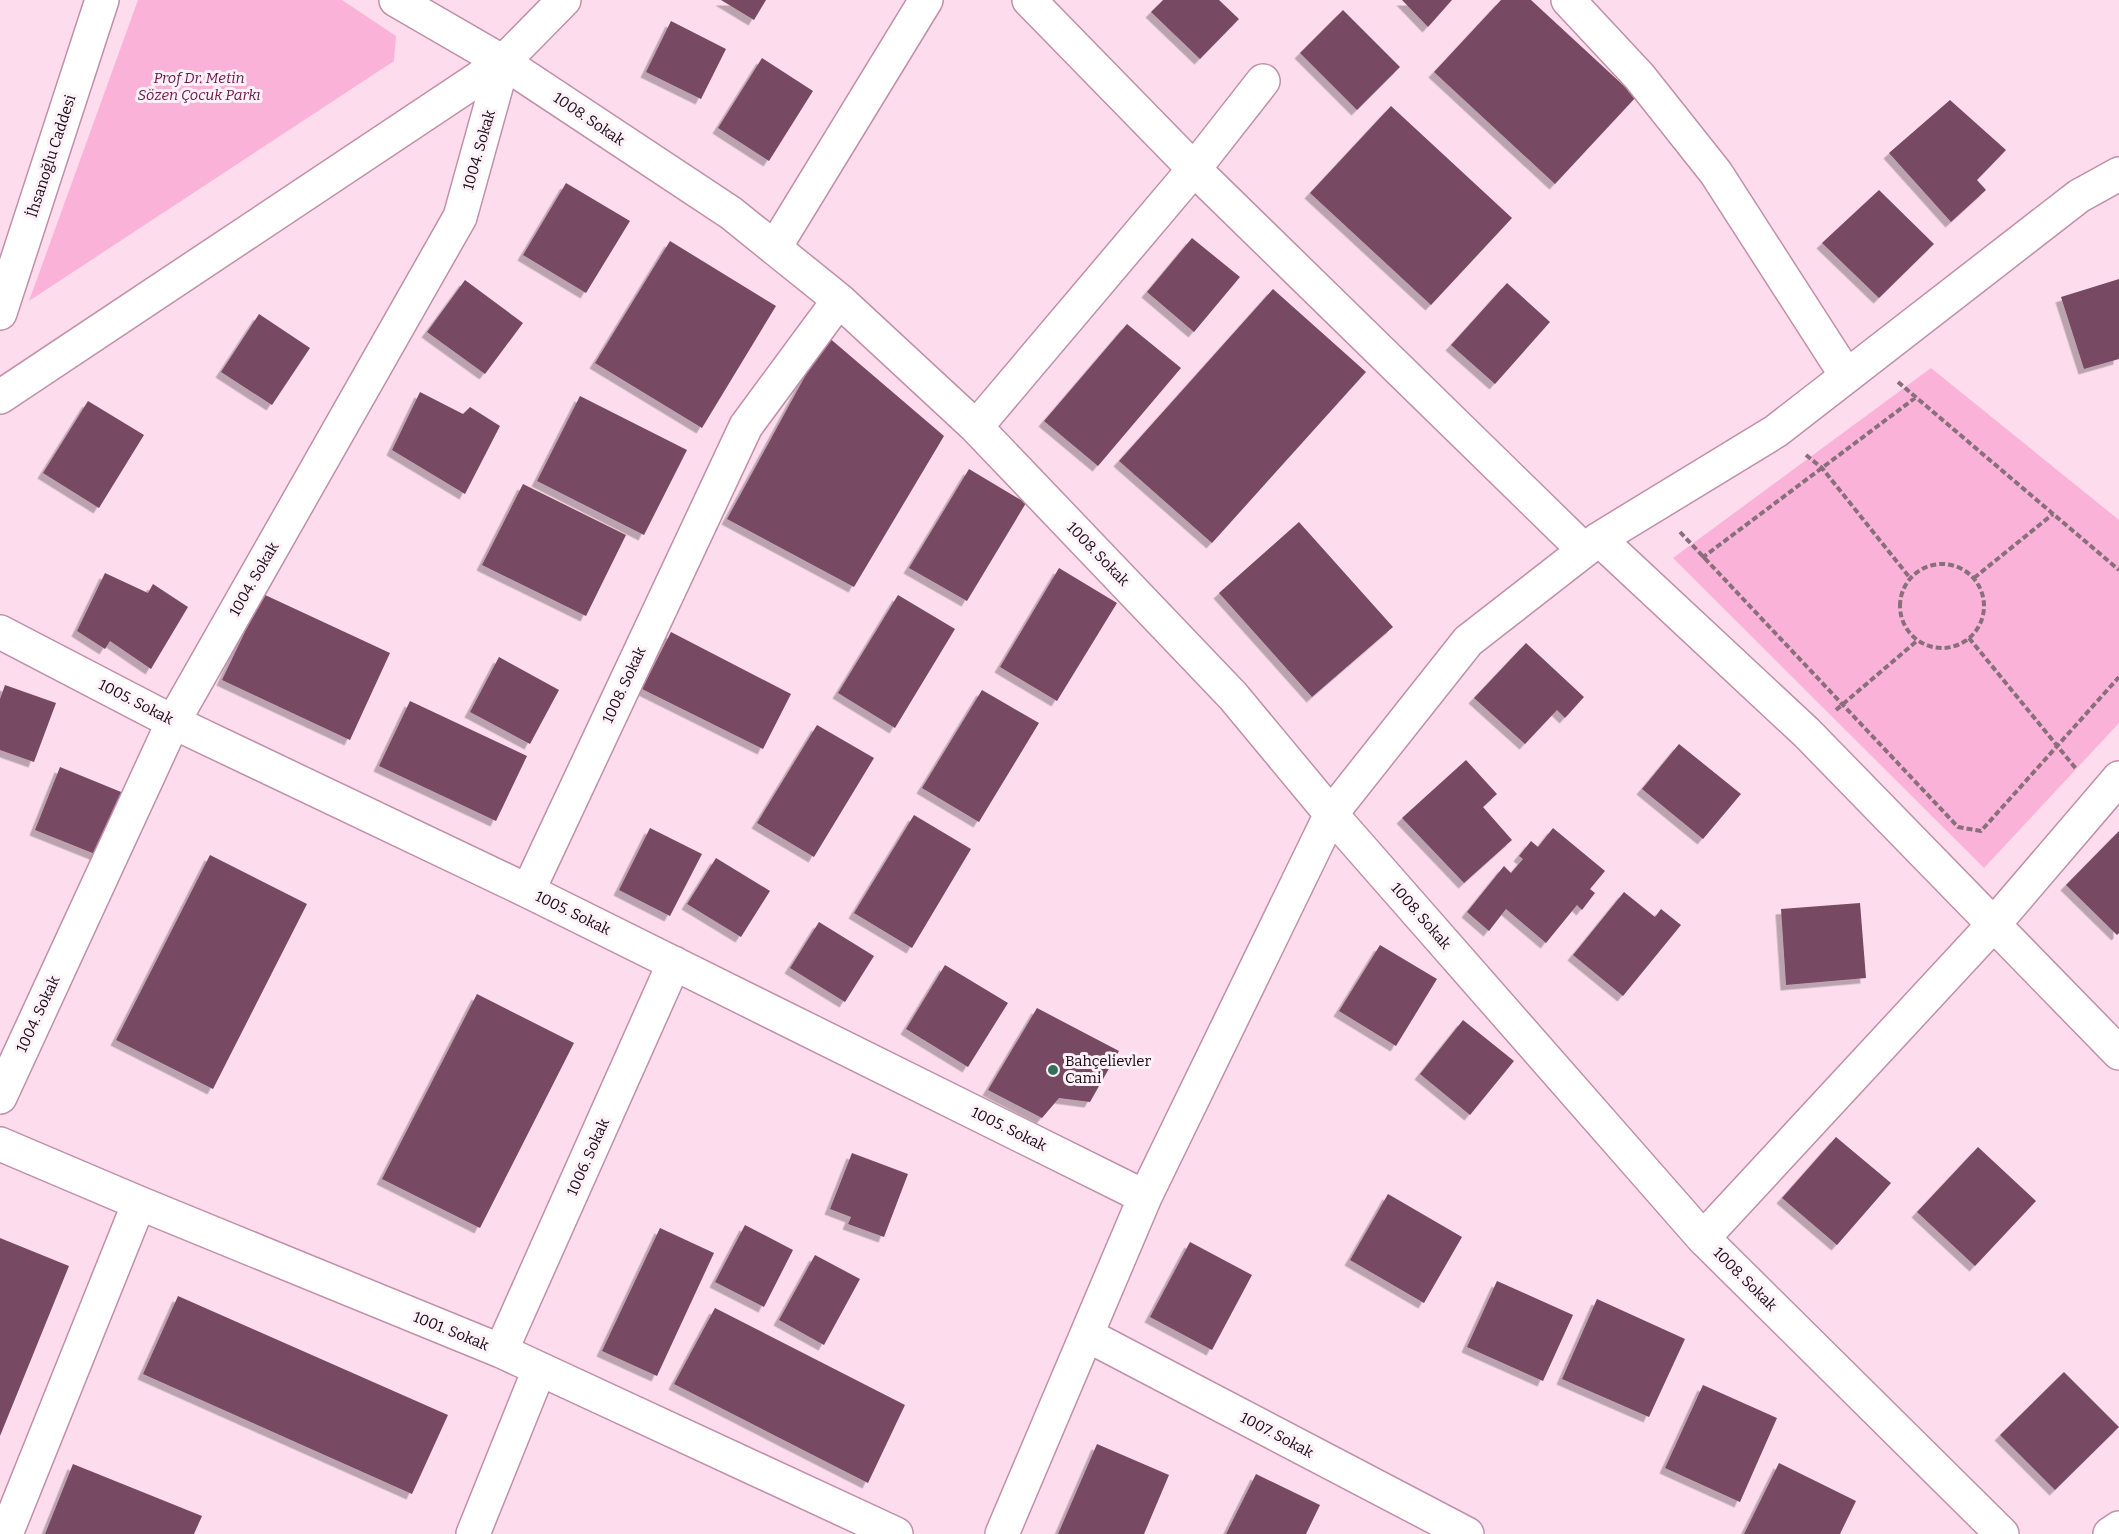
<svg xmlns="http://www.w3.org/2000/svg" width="2119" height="1534" viewBox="0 0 2119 1534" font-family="Bitter,serif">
  <defs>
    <filter id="shadow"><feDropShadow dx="-5.5" dy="5.5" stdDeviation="0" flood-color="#0004"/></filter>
  </defs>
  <rect width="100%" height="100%" fill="#fddded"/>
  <path fill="#fbb2d8" d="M138,0H342L396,36L394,61L29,301Z
    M1931,368L2119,520V723L1984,868L1673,558Z"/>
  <path fill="#774a62" filter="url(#shadow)" d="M721,0H766L754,20Z
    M1163,0H1219L1239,19L1200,59L1151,12Z
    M1402,0H1452L1428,27Z
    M1501,0H1531L1636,97L1555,184L1434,72Z
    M1343,10L1400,67L1357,110L1300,53Z
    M671,21L726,49L701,99L646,72Z
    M762,58L813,91L769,161L718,128Z
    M1950,100L2006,150L1977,180L1986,190L1951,222L1889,153Z
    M1391,106L1512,218L1431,305L1310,193Z
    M566,183L630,221L586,293L523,255Z
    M1879,190L1934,244L1879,298L1822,243Z
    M1192,238L1240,277L1194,332L1147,292Z
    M670,241L776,306L702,428L595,363Z
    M2119,279V359L2084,369L2061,297Z
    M465,280L523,323L485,374L427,332Z
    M1507,283L1550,322L1495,384L1451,345Z
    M1273,289L1366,372L1212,543L1119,461Z
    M259,314L310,348L272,405L221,372Z
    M1127,324L1181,368L1098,466L1044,421Z
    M827,336L944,436L854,587L727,519Z
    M420,392L463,414L470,407L500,426L465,494L392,450Z
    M580,396L687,450L644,535L537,481Z
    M88,401L144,435L99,508L43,473Z
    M969,469L1026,503L967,601L909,568Z
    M523,484L626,535L586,616L482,565Z
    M1299,522L1393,627L1312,697L1219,593Z
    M1059,568L1117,603L1057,701L1000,667Z
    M105,573L148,593L153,584L188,607L151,669L110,641L105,649L77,631Z
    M263,594L390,653L350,740L222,680Z
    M898,595L955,629L895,728L838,693Z
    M671,632L791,694L763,749L642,689Z
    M1526,643L1584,697L1565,718L1557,710L1525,744L1474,698Z
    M499,657L559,690L530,744L470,712Z
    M5,685L56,703L34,762L0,750V699Z
    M982,690L1039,723L979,822L922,788Z
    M410,701L527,756L496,821L379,766Z
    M817,725L874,758L814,857L757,823Z
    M1679,744L1741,794L1703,839L1642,789Z
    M1466,760L1497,794L1483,807L1512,840L1464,883L1402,818Z
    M60,767L126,794L100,856L35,830Z
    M914,815L971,849L912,948L854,913Z
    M650,828L702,854L670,916L619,890Z
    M1553,828L1605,871L1590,889L1595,893L1582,910L1577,905L1546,943L1506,909L1489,931L1467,912L1504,866L1511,873L1523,859L1519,856L1531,841L1538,847Z
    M2119,831V933L2117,935L2066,885Z
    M210,855L307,904L213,1089L116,1040Z
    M716,858L770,891L741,937L687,904Z
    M1624,892L1655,917L1661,909L1681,925L1623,996L1573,955Z
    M1860,903L1866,978L1786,985L1781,909Z
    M819,922L874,956L845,1002L790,968Z
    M1380,945L1437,979L1396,1046L1339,1011Z
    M945,965L1008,1003L968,1067L906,1029Z
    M477,994L574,1043L480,1228L382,1179Z
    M1037,1008L1119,1051L1090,1102L1059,1098L1042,1118L988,1090Z
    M1463,1020L1514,1061L1470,1115L1420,1074Z
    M1836,1137L1891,1183L1837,1245L1782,1198Z
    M1978,1147L2036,1201L1975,1266L1917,1212Z
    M852,1153L908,1174L884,1237L848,1224L851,1217L830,1209Z
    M1388,1194L1462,1237L1424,1303L1350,1260Z
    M745,1225L793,1250L764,1307L715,1282Z
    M660,1228L714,1253L657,1376L602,1351Z
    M0,1238L69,1266L0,1436Z
    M1190,1242L1252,1275L1212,1350L1150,1317Z
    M815,1255L860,1279L824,1345L779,1320Z
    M1497,1281L1573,1315L1543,1381L1467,1347Z
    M178,1296L448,1415L412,1494L143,1374Z
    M1597,1299L1685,1339L1649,1417L1562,1379Z
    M715,1308L905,1405L868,1483L674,1384Z
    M2064,1372L2119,1427L2055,1490L2000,1435Z
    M1703,1385L1777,1418L1740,1502L1665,1468Z
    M1097,1444L1169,1475L1144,1534H1058Z
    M1779,1463L1856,1501L1840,1534H1744Z
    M73,1464L202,1516L194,1534H45Z
    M1256,1474L1320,1505L1306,1534H1226Z"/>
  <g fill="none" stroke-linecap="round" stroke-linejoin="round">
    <g stroke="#c18fa8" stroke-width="36">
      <path id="minor" d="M396,0L503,62L731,213L839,300L976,427L1233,696L1331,814L1703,1238L2002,1534
        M1029,0L1194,169L1584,550
        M1568,0L1639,76L1716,173L1846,375
        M775,247L926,0
        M0,313L102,0
        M0,397L503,62L564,0
        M976,427L1194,169L1263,81
        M1599,539L1807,733L2119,1053
        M0,632L173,722L528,891L1145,1197
        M528,891L746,426L839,300
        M0,1097L173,722L460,217L503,62
        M0,1144L139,1203L501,1351L896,1534
        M1703,1238L1994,924L2119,778
        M1087,1335L1467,1534
        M501,1351L674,963
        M6,1534L139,1203
        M473,1534L539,1370
        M1002,1534L1145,1197L1331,814L1468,641L1599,539L1776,431L2079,196L2119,174
        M2110,1534L2119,1528"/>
    </g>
    <path stroke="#876f7b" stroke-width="4" stroke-dasharray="6 3" stroke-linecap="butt" d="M1898,382L2119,570
      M1806,455L1822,468L1910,578
      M1680,532L1958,827L1981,831L2119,677
      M1702,558L1915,398
      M1900 606a42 42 0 1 1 84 0a42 42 0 1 1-84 0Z
      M1974,578L2053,514
      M1969,638L2077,770
      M1836,710L1918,640"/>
    <use href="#minor" stroke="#fff" stroke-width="33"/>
  </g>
  <circle fill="#346f59" stroke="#fcf1f6" stroke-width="2" cx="1053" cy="1070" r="6"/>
  <g text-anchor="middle" stroke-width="6" stroke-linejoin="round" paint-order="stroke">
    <g font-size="15" font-style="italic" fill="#6b154c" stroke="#fcf1f6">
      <text x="199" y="83">Prof Dr. Metin<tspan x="199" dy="17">Sözen Çocuk Parkı</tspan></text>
    </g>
    <g font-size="15" fill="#180711" stroke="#fcf1f6">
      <text transform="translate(589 119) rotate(34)" y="5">1008. Sokak</text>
      <text transform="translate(479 150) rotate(-74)" y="5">1004. Sokak</text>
      <text transform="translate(51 156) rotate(-72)" y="5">İhsanoğlu Caddesi</text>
      <text transform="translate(1098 554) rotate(46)" y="5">1008. Sokak</text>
      <text transform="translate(254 579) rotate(-60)" y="5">1004. Sokak</text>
      <text transform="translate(624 685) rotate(-65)" y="5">1008. Sokak</text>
      <text transform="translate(136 702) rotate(27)" y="5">1005. Sokak</text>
      <text transform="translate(573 913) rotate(26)" y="5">1005. Sokak</text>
      <text transform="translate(1421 916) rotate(49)" y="5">1008. Sokak</text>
      <text transform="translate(38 1014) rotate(-65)" y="5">1004. Sokak</text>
      <text transform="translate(1009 1129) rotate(26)" y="5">1005. Sokak</text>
      <text transform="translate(588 1157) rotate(-66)" y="5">1006. Sokak</text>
      <text transform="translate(1745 1279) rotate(45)" y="5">1008. Sokak</text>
      <text transform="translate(451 1331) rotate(22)" y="5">1001. Sokak</text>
      <text transform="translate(1277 1435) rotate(28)" y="5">1007. Sokak</text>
    </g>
    <g font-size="15" fill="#180711" stroke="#fcf1f6" text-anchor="start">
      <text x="1065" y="1066">Bahçelievler<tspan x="1065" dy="17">Cami</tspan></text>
    </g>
  </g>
</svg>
